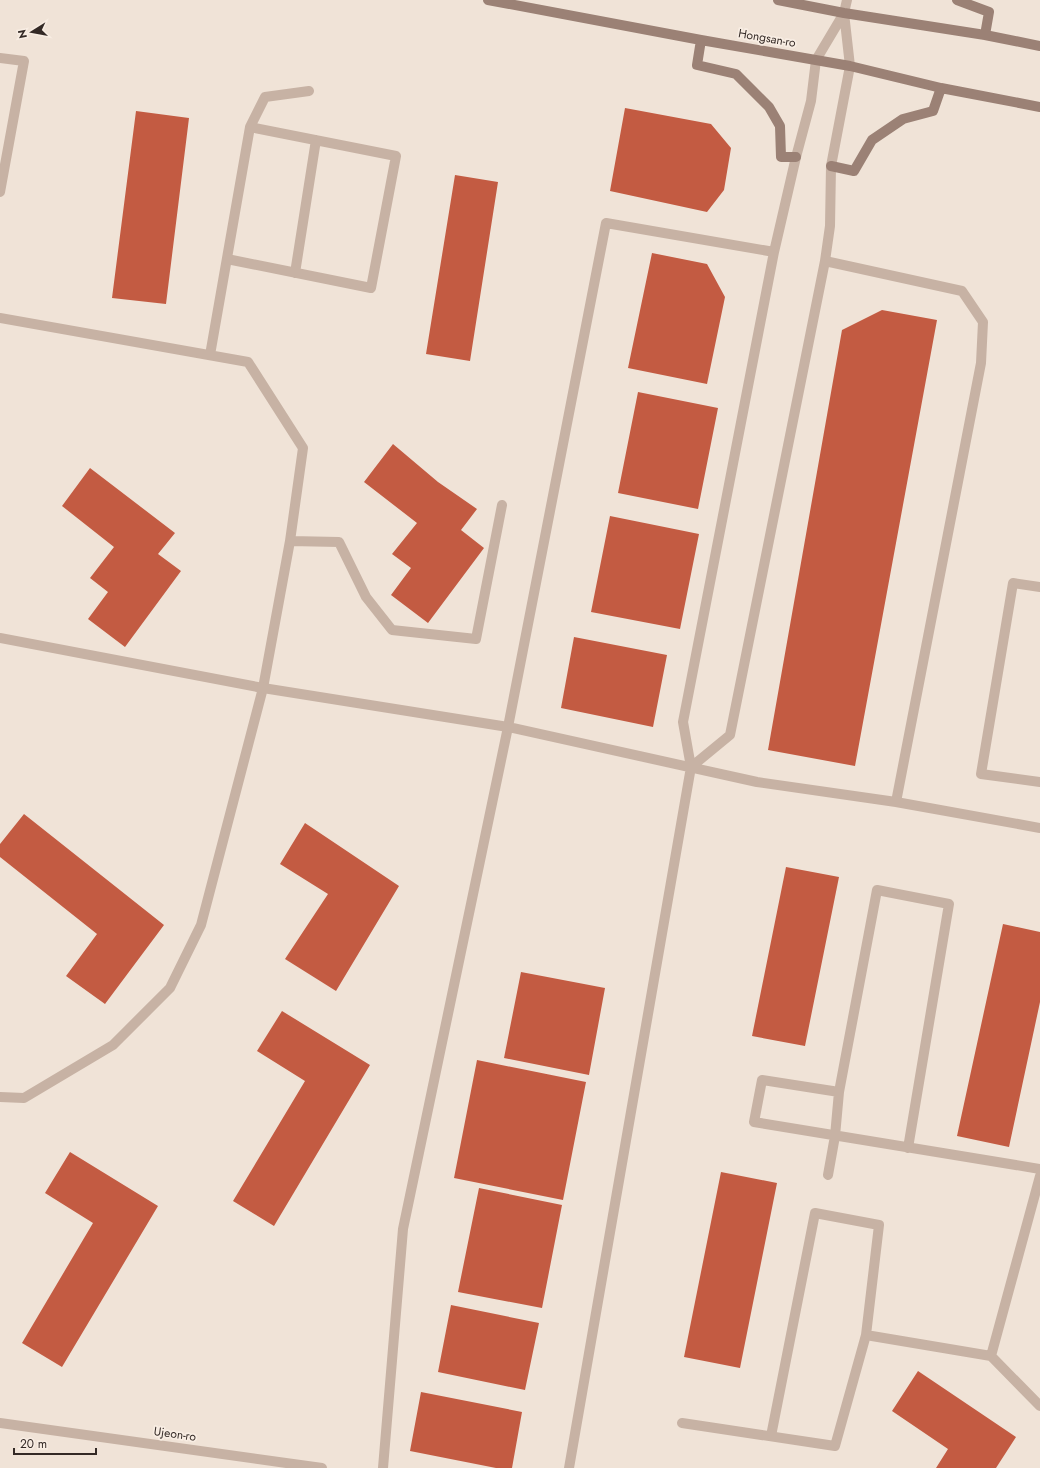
<svg xmlns="http://www.w3.org/2000/svg" width="1040" height="1468" viewBox="0 0 1040 1468" font-family="Jost,sans-serif">
  <rect width="100%" height="100%" fill="#f0e3d7"/>
  <path fill="#c35b42" d="M625,108L711,124L731,148L724,190L707,212L610,191Z
    M136,111L189,118L166,304L112,298Z
    M455,175L498,182L470,361L426,354Z
    M652,253L707,264L725,297L707,384L628,368Z
    M882,310L937,320L855,766L768,750L842,330Z
    M638,392L718,408L698,509L618,493Z
    M393,444L438,482L477,509L461,530L484,548L428,623L391,595L411,568L392,554L417,523L364,482Z
    M90,468L175,533L158,554L181,571L125,647L88,619L108,592L90,578L114,547L62,506Z
    M610,516L699,534L680,629L591,612Z
    M574,637L667,655L653,727L561,708Z
    M24,814L164,925L105,1004L66,976L97,934L0,857V844Z
    M305,823L399,886L336,991L285,959L328,894L280,864Z
    M786,867L839,877L805,1046L752,1036Z
    M1003,924L1040,932V1002L1009,1147L957,1136Z
    M521,972L605,988L589,1075L504,1058Z
    M282,1011L370,1065L274,1226L233,1201L305,1081L257,1051Z
    M477,1060L586,1082L563,1200L454,1178Z
    M70,1152L158,1206L62,1367L22,1343L93,1223L45,1193Z
    M721,1172L777,1183L740,1368L684,1357Z
    M479,1188L562,1205L542,1308L458,1292Z
    M451,1305L539,1323L525,1390L438,1372Z
    M918,1371L1016,1437L996,1468H936L948,1449L892,1411Z
    M421,1392L522,1412L512,1468H496L410,1451Z"/>
  <g fill="none" stroke-linecap="round" stroke-linejoin="round">
    <path stroke="#c7b2a4" stroke-width="10" d="M0,58L24,61L0,192
      M227,259L371,288L396,156L250,127
      M295,273L316,140
      M0,318L248,362L303,448L290,541L263,688L201,925L170,988L113,1045L24,1098L0,1097
      M210,355L250,127L265,97L309,91
      M290,541L339,542L366,597L392,630L476,639L502,505
      M1040,587L1013,583L981,774L1040,782
      M839,1092L762,1080L754,1122L1040,1169
      M828,1175L835,1136L839,1092L877,890L949,904L908,1148
      M1040,1176L991,1356L1040,1406
      M866,1335L991,1356
      M682,1423L835,1446L866,1335L879,1225L815,1213L771,1436"/>
    <path stroke="#c7b2a4" stroke-width="10" d="M825,261L962,291L983,322L981,363L896,802
      M0,638L263,688L508,727L757,782L896,802L1040,828
      M691,767L730,735L825,261L830,226L831,166L850,66L844,13L847,0
      M0,1423L322,1468
      M383,1468L403,1229L508,727L606,223L774,252
      M569,1468L691,767L683,722L774,252L796,157L811,101L816,60L844,13"/>
    <path stroke="#9b8175" stroke-width="10" d="M488,0L701,40L850,66L941,88L1040,107
      M778,0L844,13L985,35L1040,46
      M957,0L989,12L985,35
      M701,40L697,65L736,74L769,107L780,126L781,157H796
      M831,166L854,171L872,140L903,119L933,111L941,88"/>
  </g>
  <g text-anchor="middle" stroke-width="3.5" stroke-linejoin="round" paint-order="stroke">
    <g font-size="12" fill="#332925" stroke="#f8ede3">
      <text transform="translate(767 38) rotate(10)" y="4">Hongsan-ro</text>
      <text transform="translate(175 1434) rotate(8)" y="4">Ujeon-ro</text>
    </g>
  </g>
  <g transform="translate(32 32) rotate(259)" stroke="#f8ede3" stroke-width="3" paint-order="stroke">
  <path d="M0-3L7 15L0 10L-7 15Z" fill="#332925"/>
  <text y="-6" font-size="11" font-weight="bold" text-anchor="middle" fill="#332925">N</text>
  </g>
  <path d="M14 1448v6h82v-6" fill="none" stroke="#332925" stroke-width="2"/>
  <text x="20" y="1448" font-size="12" fill="#332925" stroke="#f8ede3" stroke-width="3" paint-order="stroke">20 m</text>
</svg>
